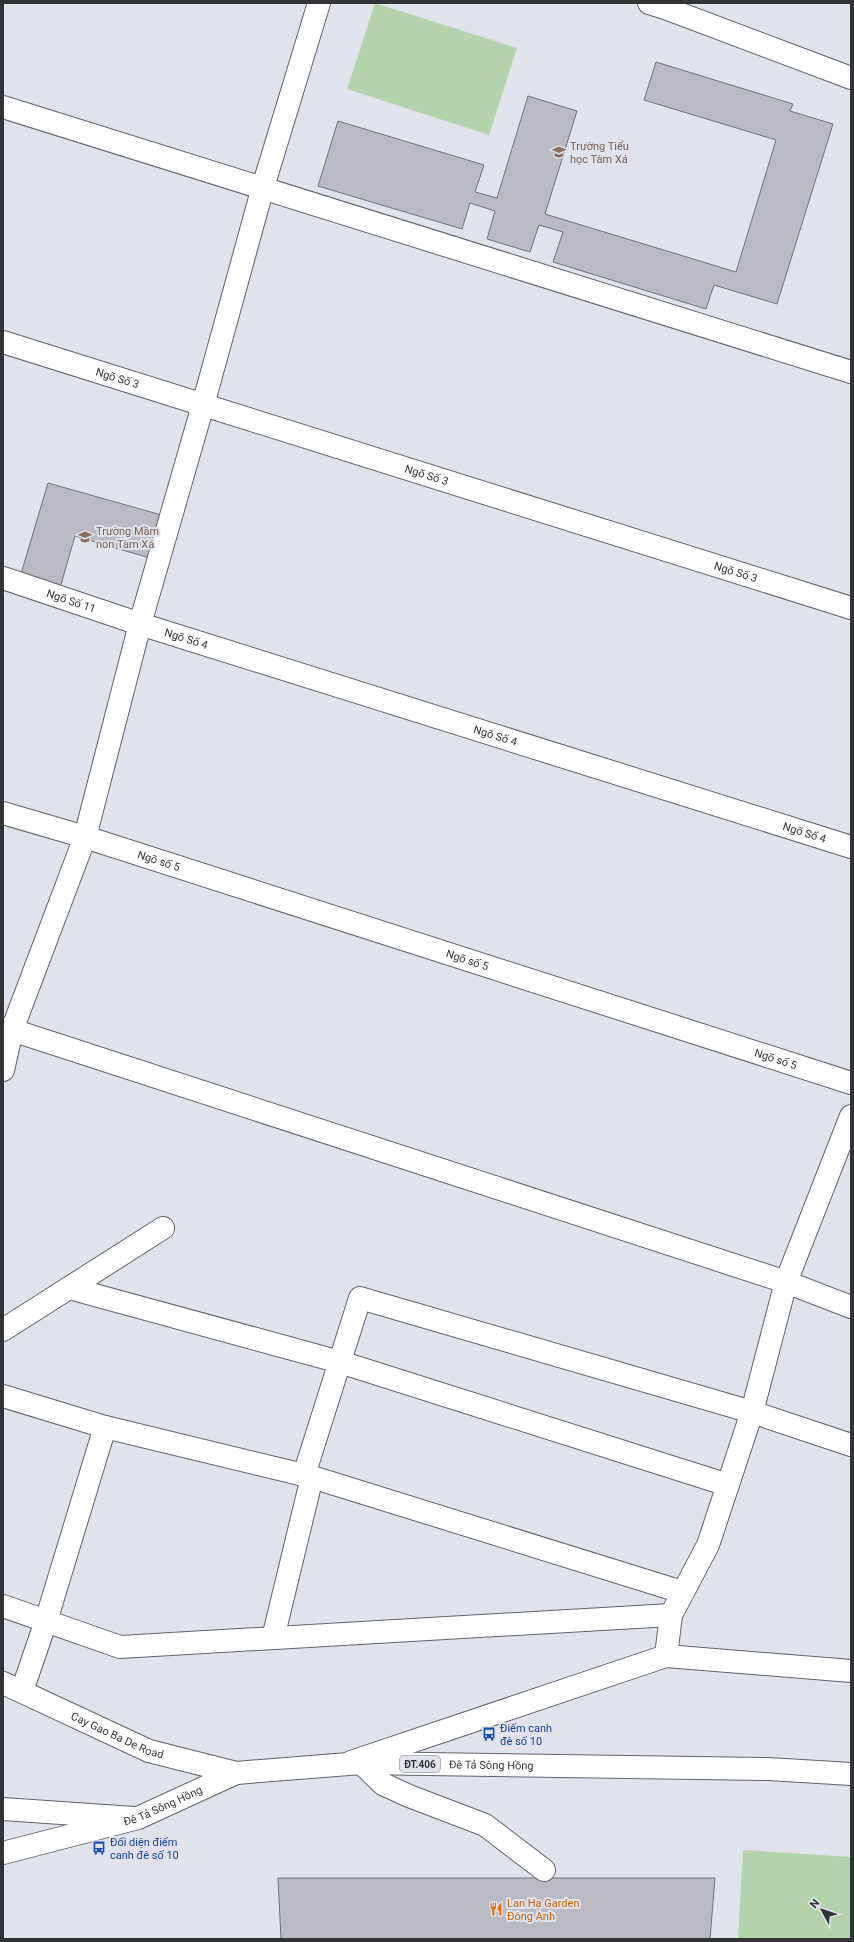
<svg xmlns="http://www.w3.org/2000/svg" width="854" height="1942" viewBox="0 0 854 1942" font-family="Roboto,sans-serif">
  <rect width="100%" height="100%" fill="#e1e3ec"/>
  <path fill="#b4d3ac" d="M375,3L517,48L489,135L347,89Z
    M743,1850L851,1857V1939H738Z"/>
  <path fill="#b9bac3" stroke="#71727a" d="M656,62L793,104L790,111L833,124L777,304L714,285L706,309L553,262L563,232L539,225L530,252L487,239L495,211L470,203L462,229L318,186L338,121L484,165L475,192L497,198L528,96L577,111L545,214L736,272L776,140L644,100Z
    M48,483L165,516L153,559L75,536L60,588L20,577Z
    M278,1878H715L710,1939H281Z"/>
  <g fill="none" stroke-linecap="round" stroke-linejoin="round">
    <g stroke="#61636b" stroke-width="24">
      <g id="street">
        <path d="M649,3L665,8L851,78"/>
        <path d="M3,107L851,372"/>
        <path id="s1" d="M3,342L851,608"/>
        <path id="s2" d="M3,578L140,624L851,847"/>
        <path id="s3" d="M3,813L85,837L851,1083"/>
        <path d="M3,1029L12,1030L786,1282L851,1307"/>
        <path d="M3,1070L12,1030L85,837L140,624L203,405L263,187L319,3"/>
        <path d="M69,1288L340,1362L728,1485"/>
        <path d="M3,1330L163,1228"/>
        <path d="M3,1396L105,1427L312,1477L682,1592"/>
        <path d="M304,1475L360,1298L752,1412L851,1445"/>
        <path d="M3,1606L120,1647L671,1615"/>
        <path d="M273,1638L312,1477"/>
        <path d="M666,1656L851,1671"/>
        <path d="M22,1691L46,1621L105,1427"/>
        <path d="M351,1762L666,1656L671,1615L708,1545L752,1412L786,1282L851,1116"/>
        <path d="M361,1763L383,1784L409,1796L485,1825L544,1870"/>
      </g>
    </g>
    <g stroke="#61636b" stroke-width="24">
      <g id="secondary">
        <path id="s4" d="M3,1683L149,1751L236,1773"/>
        <path d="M3,1809L134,1818"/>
      </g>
    </g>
    <g stroke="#61636b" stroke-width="24">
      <g id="primary">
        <path id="s5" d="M3,1853L138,1818L236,1773L361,1763L768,1769L851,1774"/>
      </g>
    </g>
    <use href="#street" stroke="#fff" stroke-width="22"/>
    <use href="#secondary" stroke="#fff" stroke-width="22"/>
    <use href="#primary" stroke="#fff" stroke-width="22"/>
  </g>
  <defs>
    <g id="school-bare" transform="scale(1.08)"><path d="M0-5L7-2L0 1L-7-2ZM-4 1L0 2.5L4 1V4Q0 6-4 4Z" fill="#8d6e63" stroke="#e1e3ec" stroke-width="2.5" paint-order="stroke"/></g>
    <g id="bus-bare" transform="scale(1.08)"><path d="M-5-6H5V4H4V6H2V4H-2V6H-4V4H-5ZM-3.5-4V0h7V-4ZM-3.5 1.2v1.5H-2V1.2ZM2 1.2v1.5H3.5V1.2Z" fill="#1a4fb4" stroke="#e1e3ec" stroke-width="2.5" paint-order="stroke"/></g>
    <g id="restaurant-bare" transform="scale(1.08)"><path d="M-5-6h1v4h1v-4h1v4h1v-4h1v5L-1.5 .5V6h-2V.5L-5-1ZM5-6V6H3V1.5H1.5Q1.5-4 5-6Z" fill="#e8710a" stroke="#e1e3ec" stroke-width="2.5" paint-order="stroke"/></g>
  </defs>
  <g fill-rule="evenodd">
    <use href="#school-bare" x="559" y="152"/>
    <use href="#school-bare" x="85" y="537"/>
    <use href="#bus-bare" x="489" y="1734"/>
    <use href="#bus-bare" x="99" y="1848"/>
    <use href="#restaurant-bare" x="496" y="1909"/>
  </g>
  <g text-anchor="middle" stroke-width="4" stroke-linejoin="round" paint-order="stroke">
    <rect fill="#e1e3ec" stroke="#66686d" stroke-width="1" x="400" y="1756" width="40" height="16" rx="3"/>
    <g font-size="10" font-weight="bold" fill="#323337">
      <text x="420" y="1768">ĐT.406</text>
    </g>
    <g font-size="11" fill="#785e54" stroke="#e1e3ec" text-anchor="start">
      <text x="570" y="150">Trường Tiểu<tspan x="570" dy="13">học Tàm Xá</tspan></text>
      <text x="96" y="535">Trường Mầm<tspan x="96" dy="13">non Tàm Xá</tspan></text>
    </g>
    <g font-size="11" fill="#323337" stroke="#e1e3ec">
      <text dy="4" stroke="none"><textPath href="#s1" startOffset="120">Ngõ Số 3</textPath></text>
      <text dy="4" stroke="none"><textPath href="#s1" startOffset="444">Ngõ Số 3</textPath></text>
      <text dy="4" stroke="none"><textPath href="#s1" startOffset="768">Ngõ Số 3</textPath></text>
      <text dy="4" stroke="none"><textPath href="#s2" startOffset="72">Ngõ Số 11</textPath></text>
      <text dy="4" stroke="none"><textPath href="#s2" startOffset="193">Ngõ Số 4</textPath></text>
      <text dy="4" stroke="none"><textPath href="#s2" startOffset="517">Ngõ Số 4</textPath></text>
      <text dy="4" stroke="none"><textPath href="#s2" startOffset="841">Ngõ Số 4</textPath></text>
      <text dy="4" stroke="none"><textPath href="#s3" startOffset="163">Ngõ số 5</textPath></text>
      <text dy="4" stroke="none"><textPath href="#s3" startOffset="487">Ngõ số 5</textPath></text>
      <text dy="4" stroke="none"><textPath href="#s3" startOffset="811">Ngõ số 5</textPath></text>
      <text dy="4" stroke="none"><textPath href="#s4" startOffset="126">Cay Gao Ba De Road</textPath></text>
      <text dy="4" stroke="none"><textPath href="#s5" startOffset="503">Đê Tả Sông Hồng</textPath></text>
      <text dy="4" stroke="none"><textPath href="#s5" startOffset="167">Đê Tả Sông Hồng</textPath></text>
    </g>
    <g font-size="11" fill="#164399" stroke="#e1e3ec" text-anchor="start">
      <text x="500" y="1732">Điếm canh<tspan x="500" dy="13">đê số 10</tspan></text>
      <text x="110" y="1846">Đối diện điếm<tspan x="110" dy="13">canh đê số 10</tspan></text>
    </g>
    <g font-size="11" fill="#c56008" stroke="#e1e3ec" text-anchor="start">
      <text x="507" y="1907">Lan Hạ Garden<tspan x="507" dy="13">Đông Anh</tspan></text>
    </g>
  </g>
  <rect width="854" height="1942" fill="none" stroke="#323337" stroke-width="8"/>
  <g transform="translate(822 1910) rotate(310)" stroke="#e1e3ec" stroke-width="3" paint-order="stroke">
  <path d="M0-3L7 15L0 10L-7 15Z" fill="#323337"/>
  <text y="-6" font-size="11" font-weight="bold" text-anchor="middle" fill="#323337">N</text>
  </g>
</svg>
